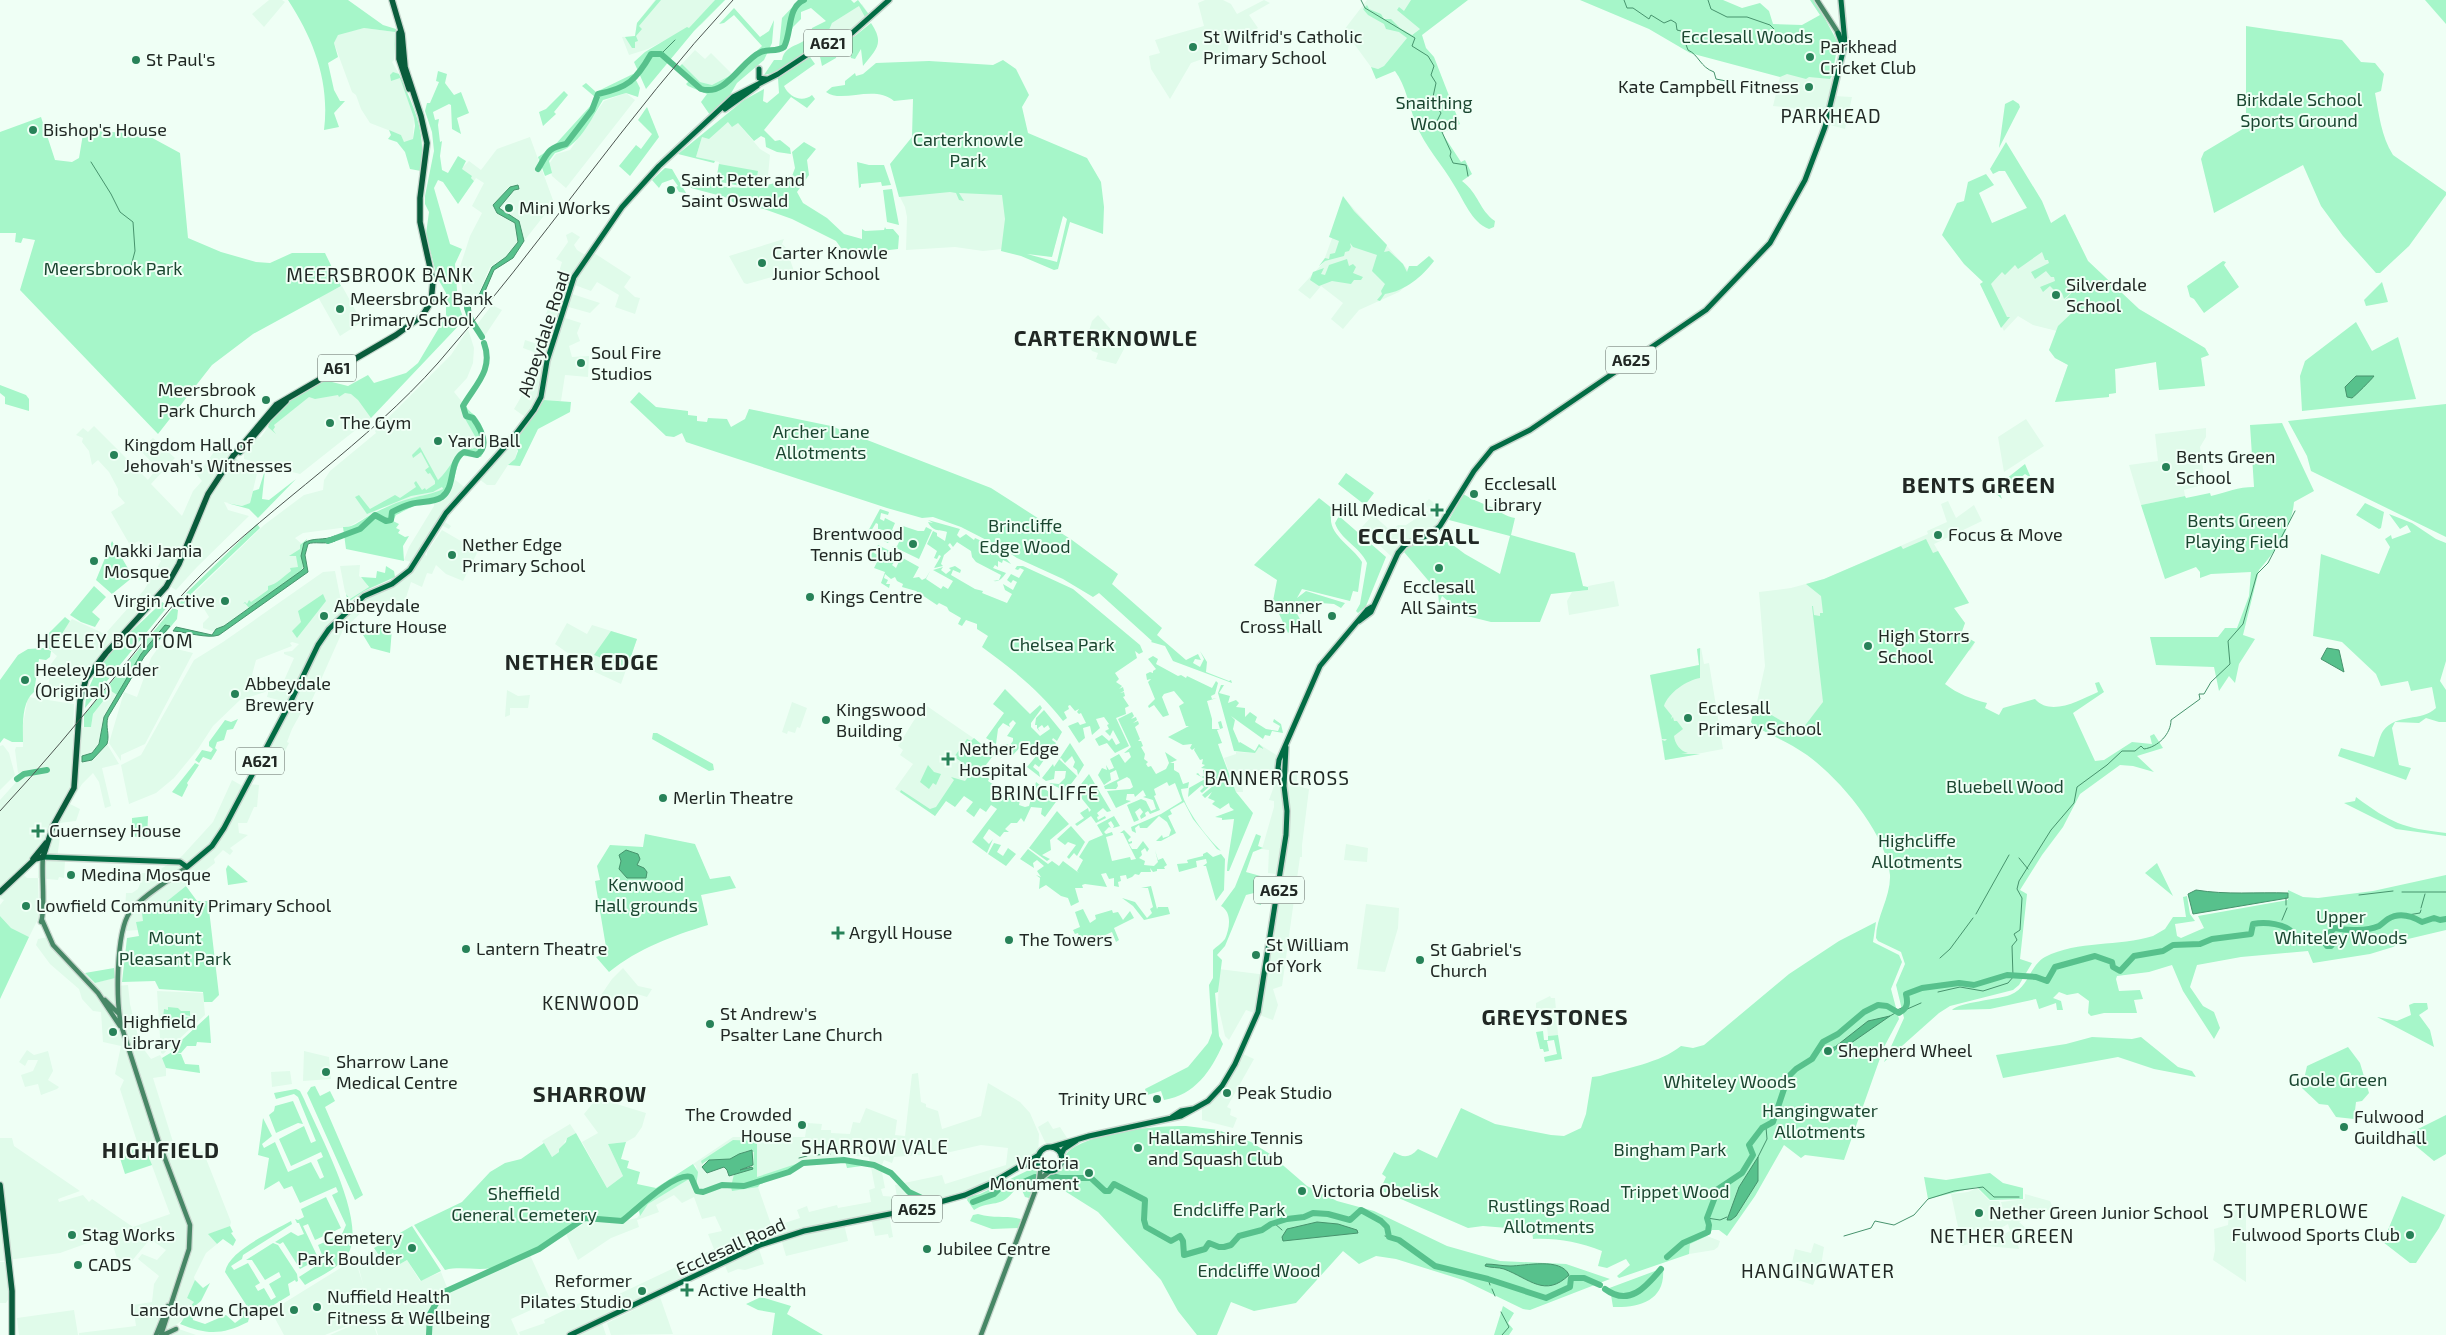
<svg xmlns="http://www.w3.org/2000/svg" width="2446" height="1335" viewBox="0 0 2446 1335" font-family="'Exo 2',sans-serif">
  <rect width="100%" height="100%" fill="#effff5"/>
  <path fill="#e0fbea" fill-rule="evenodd" d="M269,0H282L285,2L264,27L252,14Z
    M655,0H725L702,24L680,37L677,34L648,49L629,55L622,37L635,36L637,23Z
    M1205,0H1223L1231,4L1237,14L1264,0L1270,3L1249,15L1258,28L1243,36L1241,41L1230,37L1227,56L1208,57L1191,63L1170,99L1151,69L1149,56L1160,53L1155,40L1204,26L1198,3Z
    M1367,0H1461L1407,38L1384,66L1378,69L1371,67L1344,30Z
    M862,4L870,16L848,32L824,42L832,23Z
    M364,28L395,32L394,60L392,62L399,74L414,118L413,139L404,143L401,135L370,123L361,109L356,95L352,92L334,43L338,34Z
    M695,50L705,59L711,53L732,74L712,85L700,82L682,64Z
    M1786,73L1830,79L1832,76L1837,77L1833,96L1852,97L1845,129L1815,121L1800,114L1801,112L1793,108L1773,106L1780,77Z
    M626,93L635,100L566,188L552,176L549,164L556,154L570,150L604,101Z
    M728,122L738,123L760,149L770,155L767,186L755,188L716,181L719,162L696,157L702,137L709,138Z
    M530,137L554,203L524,241L506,257L490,267L478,295L463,301L460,267L470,236L482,213L472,206L484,183L476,178L474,181L471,178L472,176L461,169L469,161L481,170L497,149Z
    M931,180L1011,195L1063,215L1052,257L1002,249L983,251L955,247L906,250L907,217L905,207L900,197Z
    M1346,200L1411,273L1430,256L1434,261L1399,292L1359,310L1343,329L1331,319L1343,303L1321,286L1310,299L1298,290L1323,263Z
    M2035,204L2051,223L2070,224L2088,261L2139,309L2205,348L2209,355L2201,358L2205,386L2159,390L2156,362L2115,369L2116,393L2109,394V397L2055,402L2068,365L2055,358L2049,350L2057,331L2033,325L2018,316L2004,331L1980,284L2021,261L2002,219Z
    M572,232L580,237L574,245L577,250L587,256L591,251L631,277L624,287L635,297L640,298L635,314L615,307L619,295L597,282L591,291L572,284L569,293L600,303L590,313L565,306L562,317L581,323L577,333L580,341L569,346L572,357L589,356L588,377L565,375L561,401L540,400L528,419L514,409L521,397L534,352L523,348L525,340L537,344L562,262L556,259L568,242L566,235Z
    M784,239L782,244L786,248L794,271L747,284L744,283L729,256Z
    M342,286L362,322L340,336L318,297Z
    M492,305L502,310L484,337L476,326Z
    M1098,315L1124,344V349L1116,364L1096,359L1098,353L1092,351L1090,347L1079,345L1082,334H1088L1092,321Z
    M468,329L474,348L473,363L467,378L454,392L463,403L461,407L464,417L481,445L472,449L470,445L459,452L448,470L438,480L443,489L434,494L382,508L348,527L303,533L295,538L303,545L301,556L304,567L301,571L224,626L212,631L203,628V623L209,617L201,604H192L190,600L196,591L264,525L304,495L323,490L324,480L330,471L376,433L375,431L451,355Z
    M304,392H352L372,417L300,474L244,459V453L256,438L261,437L277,414Z
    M2026,419L2044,446L2004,472L1998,437Z
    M94,426L148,480L157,468L140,450L153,438L175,458L151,484L182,516L193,491L202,481L197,475L220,444L241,463L258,467V469L250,503L242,506L224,502L228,510L249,516L197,567L176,590L168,585L86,679L80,701L47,697L51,664L57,656L51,651L63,634L61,632L72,619L105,634L144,590L161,561L139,541L130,545L111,512L125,503L118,495V489L109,472L98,460L92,465L89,451L82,442L83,438L76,435L83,428L88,432Z
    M2206,428V437L2200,447L2205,484L2184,490L2185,496L2141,505L2129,465L2158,461L2155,434Z
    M512,439L518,447L515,459L508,465L495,485H487L479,479Z
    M453,478L468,490L442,520L451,526L449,529L439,524L422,552L427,556V552L442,530L478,551L463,581L446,574L436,565L432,574L427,573L422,587L411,582L404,604L365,609L343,630L307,711L303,709L292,729L287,742L289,743L281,759L262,757L290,703L267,697L269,689L261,684L264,677L282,685L294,658L284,654V652L292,651L299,644L292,642L290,643L292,646L256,660L252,675L260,685L267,689L265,692L240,700L213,726L198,749L174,778L156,793L129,804L121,765L141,755L194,660L223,642L323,572L335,571L341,601L349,599L345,592L340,566L360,565L359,576L366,582L370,592L387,586L415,563L404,560L409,547L434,506V502L439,500L451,490Z
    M1429,499L1449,513L1439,528L1453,541L1450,544L1434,532L1405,545L1394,559L1361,528L1373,515L1391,531L1398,525H1406L1429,510L1425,503Z
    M1948,501L1956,518L1974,505L1982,521L1934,544L1969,603L1954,608L1965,623L1961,634L1975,642L1971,650L1818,709L1800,732L1760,708L1762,704L1757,702L1765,666L1759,592L1791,588L1824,579L1928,534L1927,531L1947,522L1941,504Z
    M1614,581L1619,606L1569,615L1567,601L1572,592L1588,590V586Z
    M567,623L587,634L592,625L637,639L621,684L593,671L555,644Z
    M160,645L193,653L145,744L121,755V761L109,743L124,692L137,697L151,658Z
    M1701,648L1704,664L1709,663L1723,749L1665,760L1650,675L1699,665L1697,649Z
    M507,690L518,696L530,695L528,708H510V715L505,717Z
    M111,691L117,695L104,717L99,744L82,762L92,760L107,744L119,764L102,768L111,806L105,808L99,782L93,773L82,784L70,804L80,809L76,821L60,823L61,829L57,859L65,861L64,878L59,877L58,880L38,878V864L36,863L24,875L27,878H38L39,917L29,937L11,928L0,916V905L4,900L0,898V800L26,771L18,773L15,750L16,747H23V724L28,697L74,704L73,735L84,727H91L93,714Z
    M792,702L807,708L800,728L797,727L795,733L788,731L787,734L782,732Z
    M924,704L995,753L969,788L959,782L935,816L895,789L913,764L900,755L903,750L898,746Z
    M1259,744L1278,756L1273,775L1260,771L1250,773L1249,781L1242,783L1243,792H1236L1224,758L1236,754V752L1254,753Z
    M3,745L9,753L15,775L0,790V746Z
    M1279,772L1297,774V783L1301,787L1309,789L1302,845V857H1300L1282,986L1273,989L1278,1005L1273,1020L1246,1010L1229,1040L1225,1036L1218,1005L1219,969L1267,975L1284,875L1268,873L1269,850L1262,849L1274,807V801L1269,800Z
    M232,780L246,788L248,784L259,785L257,807H254L247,823H238L239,833L248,835L230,848L233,851L230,855L223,850L214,859L215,863L166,902V908L142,913L144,921L137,922L138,930L124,931L126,893H132L138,889L141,881L139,873H154L182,856L213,822Z
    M1346,844L1368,848L1367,862L1344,860Z
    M1366,904L1399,908L1398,928L1385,972L1357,969Z
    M48,937L77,970L95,983L117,977V986L128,985L130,1004L140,1044L151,1059L160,1055L166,1064V1076L153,1078L178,1158L188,1157L203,1151L231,1222L230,1226L209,1234L217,1244L206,1253L194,1277L195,1281L187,1298L194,1302L186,1310L184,1319L173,1327L196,1335H79V1333L136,1326L133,1305L152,1302L154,1284L159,1276L138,1259L142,1254L157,1260L166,1250L150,1239L126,1268L118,1262L110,1235L60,1253L0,1261V1138H12L14,1146L80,1191L58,1199L59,1202L83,1195L89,1202L92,1199L133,1227L170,1214L148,1155L142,1157L120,1089L124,1080L115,1074L121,1046L103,1042L101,1012L93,1011L82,999L79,989L50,964L36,945L38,939Z
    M623,968L638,986L652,989L647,997L637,994L626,1009L599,998L612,979Z
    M157,991L203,993L205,1015L163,1054L161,1053Z
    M1550,996L1551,998H1555L1558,1035L1548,1036L1546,1017H1536V1003Z
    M27,1050L34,1055L48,1051L53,1071L48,1080L59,1087L57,1089L41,1095L38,1084L25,1087L21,1075L33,1071L38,1060H28L25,1066L19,1062Z
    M304,1051L329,1057L331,1079L303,1081Z
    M1243,1054L1254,1059L1227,1107L1231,1109L1230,1115L1237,1118L1233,1128L1202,1120V1108L1218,1096L1229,1081Z
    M290,1071L292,1084L272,1087L271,1072Z
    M918,1073L921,1102L926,1104V1107L938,1111L942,1129L981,1116L988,1083L1020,1102L1030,1113L1039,1134L1038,1159L971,1193L889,1214L893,1237L889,1238L888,1234L875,1236L871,1218L844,1224L848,1241L786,1256L781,1239L758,1246L764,1264L745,1270L738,1269L728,1273L722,1258L600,1317L606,1335H520L519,1332L545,1323L544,1320L594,1296L598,1304L714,1249L708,1234L722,1231L715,1216L702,1219L694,1197L682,1203L674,1195L656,1205L659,1212L637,1220L639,1227L611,1238L578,1260L566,1234L582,1225L586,1220L619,1222L637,1218L648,1204L690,1178L696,1190L698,1178L696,1166L693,1164L733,1137H805L807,1123L822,1124L821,1130H831V1133L850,1134L853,1122L860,1123L866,1108L897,1120L895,1135L905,1136L912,1074ZM981,1145L1008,1148L1006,1165L945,1184L942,1175L895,1185L897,1197L883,1196L881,1189L885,1188L881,1167L884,1160L892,1163L894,1157L946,1153ZM844,1155L869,1157L875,1188L869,1190L871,1202L838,1208L837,1205L809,1212L807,1206L797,1210L800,1218L772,1227L758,1187L760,1184L790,1172L800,1166L845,1161Z
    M597,1098L646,1113L642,1127L635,1137L626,1142L608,1144L623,1176L607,1188L582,1142L598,1133L584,1114Z
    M1048,1121L1053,1129L1060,1127L1069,1141L1050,1147L1045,1142L1038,1127Z
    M570,1124L576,1133L567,1138L559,1152L552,1157L542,1141Z
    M1977,1188L1990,1201H1999L2004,1214L2001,1202L2025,1199V1194L2050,1201L2053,1208L2019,1222L2027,1229L2030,1236L2017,1242L2019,1249L1987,1246V1242L2010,1231L2008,1224L1978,1241L1962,1246L1951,1194L1968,1192Z
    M2246,1207V1282L2213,1260L2215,1250L2214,1229L2228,1225L2229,1212Z
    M1707,1236L1720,1241L1718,1247L1714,1250L1689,1254L1690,1244Z
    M1814,1243L1824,1247L1821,1266L1813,1285L1792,1278L1795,1264L1792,1263L1795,1249L1811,1253Z
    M375,1250L382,1261L394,1253L400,1264L407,1260L420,1281L441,1272L448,1290L530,1255L551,1301L511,1319L518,1335H378L372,1316L325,1335H284L271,1311L355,1259L363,1284L357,1261Z
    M0,1262H6L9,1298L6,1303H0Z
    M660,1297L673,1334L611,1335L607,1323Z
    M74,1310L78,1335H19L17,1318Z
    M371,1317L377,1335H330Z"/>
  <path fill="#a6f6c9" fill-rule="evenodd" d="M288,0H348L383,25L396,29L394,60L384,65L394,60L395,32L364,28L338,35L334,43L338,57L328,63L334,90L340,101H345L334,113L339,127L324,130C330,82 314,40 288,0Z
    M656,0H661L639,26L642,29L636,36L638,41L635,42V48H632L625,37L635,36L637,23Z
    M715,0H725L694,31L646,89L634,62L645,52L687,27L689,28Z
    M799,0H851L854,3L858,0L870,16L857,25L865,17L859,6L832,23L824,42L773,73L764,75L774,60H782C785,41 809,48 812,28L826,21L811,8L801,12V19L793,27L785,45L779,47L782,18Z
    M1411,0H1468L1422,35L1426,48L1434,57L1460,124L1442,133L1461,162L1465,160L1472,174L1462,181C1479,194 1479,210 1495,221L1494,227L1489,229C1471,222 1464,200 1454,185C1442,164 1425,147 1416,124C1409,106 1406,86 1395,71L1376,79L1371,67L1378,69L1384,66L1407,38L1399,32L1386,29L1384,24L1368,15L1363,9L1367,5L1369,9L1381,14L1384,19H1391L1400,28L1412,35L1420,29L1397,10L1399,7L1404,11Z
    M1580,0H1723L1742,8L1760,3L1769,11L1773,24L1802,25L1820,15L1810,0H1815L1838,43L1832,76L1830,79L1809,77L1806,79L1787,74L1780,77L1690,53L1649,29Z
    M2425,0H2446V24Z
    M734,8L760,37L769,31L774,20L772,43L764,60L737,83L730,95L710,115L701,102L707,94L688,86L686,84L692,78L676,70L682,64L700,82L712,85L731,75L762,46L734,15L724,23L719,24Z
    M871,23C885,44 876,49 863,66L861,49L855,59L851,58L849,49L837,52L836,58L822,66L819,52L855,36Z
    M2246,26L2342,40L2361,62L2375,63L2384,74L2381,91L2375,93C2379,114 2381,136 2393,155L2446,192V195L2409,246L2380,273H2376L2343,236L2321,206L2303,165L2214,213L2201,159L2204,152L2246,127Z
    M810,57L815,64L784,86C789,97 802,103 812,95L815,99L807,108L791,97L764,130L775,141L780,140L790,148L791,154L777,152L766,147L765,138L761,136L754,141L738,123L732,127L728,122L709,139L702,137L696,157L715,161L714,163L678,154L744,100L764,89L763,101L767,103L779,93L778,78Z
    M1003,60L1016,69L1029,95L1022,107L1028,133L1087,158L1101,182L1104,207L1103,234L1070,222L1058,269L1054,270L1021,256L1001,251L1005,219L1002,195L959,193L964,201L959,200L956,193L950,192L899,197L890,164L912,137L913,99L894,101C874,84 842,104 826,92L832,87L845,85V81L855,73L856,76L863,74L876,63L929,61L993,65ZM1063,216L1067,219L1057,262L1027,254L1052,257Z
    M438,71L447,74L445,83L454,95L461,92L469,113L457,118L461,134L452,129L451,105L449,104L433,112L435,120L439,119L438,125L440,142L442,141L440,156L442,170L448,173L458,156L466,161L462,169L472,176L471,178L474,181L458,204L443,182L438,180L434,188L450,244L462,249L455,264L458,303L464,320L371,418L358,400L351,394L345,393L339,397L338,395L315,399L309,397L274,425L275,427L273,430L276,434L268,427C275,406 306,390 324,380L348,386L368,375L374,383L406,373L418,363L446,316V293L437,277L426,234L429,212L425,204V196L434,151L432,132L425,111L427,103H430L439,82L436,81Z
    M393,72L399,74C415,110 426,131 421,171L410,169L405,152L397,142L388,139L391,135L389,130L401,135L404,142L413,139L415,126L414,118L400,78L391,81L390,75Z
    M633,74L640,88L638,97L626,93L603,100C591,119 579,148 555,153L549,161L552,173L545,176L538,157L553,147L593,103L595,97L582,86L586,83L596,92Z
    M564,91L568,95L554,112L556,114L543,126L539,112L546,109Z
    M2013,100L2019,104L2020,107L1999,148L2005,104Z
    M647,107L659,137L630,176L619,166L636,145L641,149L652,134L638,120Z
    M41,117L55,160L72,162L79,158L84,128L95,131L145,134L180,153L188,238L221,252L256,262L270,263L292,253H325L341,286L253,334L212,365L158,434L20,290L35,240L23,238L21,243L15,242L16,233H0V132Z
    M804,142L816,149L807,160L809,175L797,192L803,203L827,218L844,234L862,239V229L865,231L884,230L885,227L886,229H893L899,236L898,249L846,255L836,241L792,219L764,209L736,204L725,197L691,188L688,181L693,182L695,180L726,187L750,188L716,181L719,164L758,171L755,188L791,179L795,168L792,152Z
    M2006,142L2042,201L2051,223L2065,214L2088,261L2139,309L2205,348L2209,355L2201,358L2205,386L2159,390L2156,362L2115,369L2116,393L2109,394V397L2055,402L2068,365L2055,358L2049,350L2058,326L2075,310L2065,300L2076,288L2064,299L2062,293L2059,295L2050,286L2043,292L2040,287L2055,281L2054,277H2051L2046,271L2035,279L2031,272L2049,263L2048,260H2045L2042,252L2018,269L2015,265L2005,275L2002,272L1991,284L2007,317H2010L2001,328L1980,284L1983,282L1964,264L1942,235L1957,203L1964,201L1968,182L1986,174L1994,185L1979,193L1992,223L2027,208L2005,171H1999L1993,174L1990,169Z
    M857,162L869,165H884L891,185L882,186L881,182L861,184V187L859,188Z
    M665,168L672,169L686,193L679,192L676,187L678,186L673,179L662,183L659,188L652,180Z
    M892,189L899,225L887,222L883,190Z
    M1343,196L1354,211L1387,245L1384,252L1389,251L1403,264L1407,272L1409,266H1417L1429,256L1434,261C1423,276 1405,291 1385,294L1380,301L1377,300L1382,294L1381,291L1385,284L1372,271L1377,255L1353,247L1350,243L1351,247L1349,251L1345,252L1344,256L1325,261L1319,266L1325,258L1329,259L1330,254L1335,253L1339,241L1329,237Z
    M1347,259L1349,266L1353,264L1356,267L1353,273L1363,277L1361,280H1354L1351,284L1332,281L1319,286L1310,280L1313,272L1324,268L1321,274L1325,275L1329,265Z
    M2223,261L2226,262L2224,265L2239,287L2204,313L2194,299L2190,297L2187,286Z
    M2382,282L2388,302L2366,306L2364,300Z
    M2356,322L2372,351L2398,337L2416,399L2302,411L2300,376L2305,361Z
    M0,385L26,395L29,399V411L5,404V397L0,393Z
    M639,392L656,407L688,411V415L697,416V421L707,422L708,418L727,419L731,427L745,419L749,409L831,426L991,488L1072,540L1118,574L1112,584L1162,628L1157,635L1186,660L1198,654L1201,660L1195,659L1193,663L1200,667L1204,659L1200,651L1207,662L1206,672L1229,681L1231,680L1232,683L1173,661L1165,646L1151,642L1152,641L1099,593L1093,597L1063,579L1017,558L1000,547L961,527L933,517L922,518L887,508L686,442L682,433L674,437L666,436L630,402Z
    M465,399L468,401L466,406C469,412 473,413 477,418C486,430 488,445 481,457L463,456C455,466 456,477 451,488C445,503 429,501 417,505C410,507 403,512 396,515L393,521L399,524L396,528L400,530L398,533L405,537L409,536L403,546L404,561L346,549L343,527C354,528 362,519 372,514C384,508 399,501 412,498C423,495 433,494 443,489L442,487L433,492L411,496L367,514L355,497L359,495L370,509L395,495L400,498L416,487L414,483L416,481L422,490L425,488L426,490L435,484V481L430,473L428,474L425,470L429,467L421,452L413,458L412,455L420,447L438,480C450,469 456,452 470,445L472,449L480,445L464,417L461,406Z
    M544,400L571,402L570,412L538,429L520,466L508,465L515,459L518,451L515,442Z
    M2446,404V537L2311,471L2307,456L2288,421Z
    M2282,423L2314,491L2294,502C2292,527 2275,552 2259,570L2243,635L2255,639L2239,664L2235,683L2229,676L2219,691L2214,667L2156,665L2150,637H2218L2225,628H2237L2249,596L2251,572L2211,574L2200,578V572L2196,567L2165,579L2141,505L2185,496L2186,498L2210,493L2211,496C2227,492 2238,487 2254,487L2250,425Z
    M2025,464L2031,478L2025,474L2000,494L2002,499L1992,490Z
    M265,470L262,499L269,500L296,479L258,518L249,509L227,503L242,506L250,503L253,491L259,489Z
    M1346,473L1374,493L1365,505L1338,484Z
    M1463,494C1472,499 1479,502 1489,506C1499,510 1503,516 1515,518L1511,535L1575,553L1583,586L1588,587V590L1551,594L1540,622H1491L1467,616L1458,610L1438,607L1450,609L1454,606L1442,596L1439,604L1438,592L1404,552L1407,548L1441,536L1465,554L1500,574L1510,536L1449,520Z
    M1319,498L1333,509C1323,533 1351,544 1362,562L1358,592L1353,591L1350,601L1302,589L1297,598L1306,591L1345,603L1341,608L1334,604L1308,602V608L1302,614L1298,613L1297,602L1296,612L1301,621L1288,633L1273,601L1277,580L1254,565Z
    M2365,503L2384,512L2381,528L2379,529L2356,515Z
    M880,509L889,512L888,515L881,513L880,519L884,521L885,518L895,523L892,530L896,532L900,525L918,531H924L926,527L932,530L919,559L892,546H897L900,540L889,533L886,539L889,541L888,543L884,541L888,531L878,529V524L876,523L871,531L874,533L873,535L867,533Z
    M2389,514L2412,523L2436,539L2446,543V661L2440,681L2446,690V722H2439L2426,718L2419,723L2395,722L2392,728L2399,765L2411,768L2406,780L2338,756L2341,748L2374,757C2377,749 2379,737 2383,731C2396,713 2422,722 2436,708L2432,687L2411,691L2408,681L2381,686L2376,674L2342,642L2313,636L2321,554L2379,574L2390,547L2385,539L2391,535L2392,539L2411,532L2407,525L2400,529Z
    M1339,516L1386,557L1366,606L1358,613L1356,611L1360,604L1367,563C1360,547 1340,539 1335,523Z
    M928,520L960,529L957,535L960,538L966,534L974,540L975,538L986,543L983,550L992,553L991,555L996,554L1000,557L1004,556L1011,564L1003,560L1002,563L998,561V567L995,565L993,568L1006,573C1002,578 1000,582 993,581L999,580L1001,575L976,562L972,557L971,551L957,542L953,547L950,543L948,545L951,549L944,555L941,564L943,566L934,568L941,556L939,555L937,559L934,558L937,551L927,544L933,531L937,533V536L945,541L947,532C941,529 933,533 928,522L933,523Z
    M257,524L260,528L191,594L183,608L175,604Z
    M307,539C304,547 306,564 301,571L249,608L245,603L243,604L245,602L247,604L249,600L251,602L268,590V586C277,584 283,577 291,571L290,568L298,567L296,556H289L300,549V545Z
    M1926,539L1933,553L1938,551L1969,603L1954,608L1965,623L1961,634L1975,642L1945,684C1958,694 1971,699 1987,703L1985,708L1999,715L2003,708L2035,699C2051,717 2080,700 2098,692L2095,683L2099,682L2104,692L2073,713L2095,761L2104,760L2132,742L2152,744L2150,736L2154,734L2163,748L2137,756L2154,772L2133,766L2120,765L2080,794L2063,827L2042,855L2020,890L2027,894L2020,959L2032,963L2019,985L2013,990L1950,1006L1939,1013L1884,1062L1904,1018L1896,985L1905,964L1901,952L1878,941L1876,938C1876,917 1891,897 1890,875C1887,834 1839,778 1807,755C1790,743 1770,735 1753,725L1751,722L1755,705L1800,732L1823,702L1812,606H1813L1814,615L1820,616V613H1823L1821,596L1806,584L1824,579L1901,546L1903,549Z
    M112,541L133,577L112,594L96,580Z
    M878,545L890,551L888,554L885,553L883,558L888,560L892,553L895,554L888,560L892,563L897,555L899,556L892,565L896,568L901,557L919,567L913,578L919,577L922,580L926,578L930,571L926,579L941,589L943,586L948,589L953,581L933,570L943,567L941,570L946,574L951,570L949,568L955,566L961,570L960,573L953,570L951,575L975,589L983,591L982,593L1007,603L1012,594L1005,590L1003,584L1013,590L1017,582L1013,580L1011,583L1007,580L1011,574L1019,578L1024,570L1020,568L1018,570L1015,569L1017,566H1023L1073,589L1140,645L1143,652L1139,654L1135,651L1137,658L1115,673L1119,679L1116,682L1122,686L1119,689L1123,687L1124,691L1120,693L1124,692L1125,696L1123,697L1129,706L1125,708L1126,714L1116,718L1129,746L1115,753L1107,743L1099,746L1095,739L1102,735L1109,741L1112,738L1116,745L1120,743L1113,730L1110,736L1105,731L1109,729L1107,725L1109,724L1104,717L1096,719L1100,728L1092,735L1090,726L1083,728L1085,738L1079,743L1068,726L1078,722L1080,725L1086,723L1081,713L1079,714L1077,712L1079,709L1075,711L1070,705L1068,706L1069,709L1064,712L1067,718L1063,721C1041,692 1011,668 982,647L988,636L977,629V624L966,620L962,626L958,624L961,618L949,611L947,607L939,603L937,605L916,591L902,587L903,584L897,581L895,577L891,579L885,574L884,578L888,580L886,584H890L889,588L881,583L885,572L874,568L877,562L876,560L869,558L875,547L874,553L880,556L883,551L877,548Z
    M386,566L394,571L395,577L364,591L348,602L346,594L350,599L369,587L361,577L376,578L377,571L385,573Z
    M94,586L106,597L92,612L100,619L95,627L81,622L70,615Z
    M323,594L326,601L297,638L292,631L301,622L298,611Z
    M162,602L168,606L85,708C87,664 133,632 162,602Z
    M173,608L178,610L177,619L154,647L153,639L141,654L117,695L111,691L93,714L91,727H84V715Z
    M65,617L70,621L53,648L51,650L40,642Z
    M357,625L392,629L390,653L371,648Z
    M611,631L637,639L627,668L594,655Z
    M44,648L51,651L50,657L46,660L39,659L34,692C21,702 23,727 23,742H12L4,738L0,743V680L18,655L28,649Z
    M1700,648V678C1687,680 1668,693 1664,706L1672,716L1671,719L1673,717L1674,721H1677L1683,729L1674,736C1675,744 1680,751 1688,753L1681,754H1700L1665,760L1662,740L1665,741L1667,739H1662L1650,675L1699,665L1697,649Z
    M1153,656L1158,659L1156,664L1178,676L1181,675L1186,678L1187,676L1212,688L1216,681L1218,683L1215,694L1211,696L1212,699L1217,698L1207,701L1212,719V729H1220L1218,722L1221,721L1223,728L1217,730L1222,743L1218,744L1220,750L1236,792L1253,813L1229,871H1227C1228,854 1232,837 1234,819L1222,820V818L1215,817L1234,810L1230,807L1229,803L1220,809L1212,804L1215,801L1208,798L1212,792L1205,798L1202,795L1213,786L1212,784L1202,793L1200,791L1204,787L1202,785L1188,797L1189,788L1205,779L1196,774L1198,773L1201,777L1204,776L1203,770L1207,769L1201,768L1205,765L1202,764L1203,759L1200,760L1194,750L1195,748L1192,750L1190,748L1192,744L1183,745L1168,737L1189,726H1186L1179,706L1184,703L1174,691L1164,694L1162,697L1169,715L1163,717L1154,705L1149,708L1148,706L1155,699L1148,682L1151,679L1147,680L1146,674L1150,672L1153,673V671L1156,669L1148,659Z
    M1221,685H1224L1219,693L1230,696L1228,703L1236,700L1239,703L1236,707L1245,708V717L1250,712L1257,717L1255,722L1266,729L1278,731L1280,726L1273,722L1274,719L1281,724L1283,733L1272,731L1270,736L1265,735L1263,739L1231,716L1235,720L1233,729L1239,743L1240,742L1255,751L1259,744L1264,749L1259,747L1255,753L1234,751L1218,693Z
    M1005,689L1030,714L1040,705L1042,708L1031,723V727L1040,736L1050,729L1048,725L1044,728L1042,725L1038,728L1040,732L1037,728V725H1035L1036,718L1044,710L1062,732L1057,741L1053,738L1052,740L1056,743L1039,767L1035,764L1033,767L1039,772L1040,777L1027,767L1037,755L1027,747L1026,741L1012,756L1002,748L1006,744L1010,745L1013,741V738L1007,736L1016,723L1013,720L1009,724L1010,727L1003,723L998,729L996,744L986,738L1004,713L993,704Z
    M1132,712L1134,716L1131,719L1136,717L1137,720L1133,723L1138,721L1139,724L1135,727L1140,739L1138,741H1141L1143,746L1141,747L1145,754L1144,759L1148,762L1146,764L1148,767L1151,766L1156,774L1166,769L1169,763L1165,752L1177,760L1170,763H1174V770L1179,773L1183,784L1189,782L1188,788L1181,789C1183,807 1207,838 1221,851L1217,849L1193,819L1184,802L1170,810L1172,814L1168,816L1176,833L1161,841H1156L1162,835L1163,838L1169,836L1171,830L1167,822L1159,816L1147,828H1140L1139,825L1135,828L1136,833L1132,831L1131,827L1161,814L1182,801L1175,783L1169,786L1167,782L1154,789L1156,795L1154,796L1160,810L1150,814L1148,811L1145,813L1146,816L1141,819L1140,816L1143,812L1140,808L1135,812L1139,820L1134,822L1127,805L1141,799L1146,801L1151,811L1156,809L1153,800L1143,797L1146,796L1143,790L1135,797L1134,794H1127L1126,800L1131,801L1116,808L1107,791L1130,789L1133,787L1130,779L1127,777L1117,782L1118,786L1116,789H1105L1104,786L1119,779L1116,770L1110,773L1111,780L1104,785L1098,775L1102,768L1107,770L1106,765L1109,770L1114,768L1110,759L1119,754L1125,763L1131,757L1129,752L1124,753L1131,747L1118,719Z
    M238,719L233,729L227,730L224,740L217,742L215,748L217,750L211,760L203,757L199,763L195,760L202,750L211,752L213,749L209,746V742L225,720L231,722Z
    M653,733H657L713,764L714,770L709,771L652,739Z
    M974,738L981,744L975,752L980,756L982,753L989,756L985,750L986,746L995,753L982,770L989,779L988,781L997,787L996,789L1005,795L1007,793L1010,798L1020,800L1019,805L1025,807L1029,806L1036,782L1058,799L1045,817L1041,814L1042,808L1031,807L1024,822L1021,818L1017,823H1011L1005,829L1009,832H1004L1000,837L989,829L983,838L989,844L993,839L987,853L972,842L997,809L991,805L986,812L980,808L974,817L966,811L973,802L964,796L955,807L946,801L935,816L900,792L901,790L930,809L936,807L954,780L951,777L965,781L971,773L968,766L954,757L967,739L971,741Z
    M1070,743L1084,765L1078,775L1077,770L1073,767L1075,762L1072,756L1065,763L1061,758L1059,759L1077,776L1068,788L1061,789L1049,783L1059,784L1065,778L1066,771H1055L1054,779L1046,781L1042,778L1053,764L1054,767Z
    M195,763L199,765L187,783L188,785L182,797L172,792Z
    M928,765L934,772L941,774L936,785L933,783L929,789L920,782Z
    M1089,774L1111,811L1107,812L1103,808L1097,813L1099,816L1097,817L1098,820L1105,816L1106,818L1096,823L1091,816L1077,826L1075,824L1084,818L1080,813L1088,808L1089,812L1091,810L1078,794L1074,793Z
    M2356,797C2391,823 2403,828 2446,833V836L2396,829L2344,803L2355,801Z
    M1057,811L1069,824L1050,840L1051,850L1042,855L1050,859L1047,861L1029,848Z
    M148,816L147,839L132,836V818Z
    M1114,816L1120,826L1113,828L1114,826L1111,821L1108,823L1111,828L1109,827L1104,832L1106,834L1112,832L1113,835L1106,837L1112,861L1130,857L1131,860L1136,859L1123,833H1120L1124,830L1131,837L1128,840L1129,842L1132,841V843L1129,844L1132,849H1137L1143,841L1149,849L1147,852L1145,848L1141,851L1142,855L1139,858L1145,861L1144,865L1154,866L1158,862L1155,850L1158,860L1163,858L1167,865L1164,867L1165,869H1157V871L1153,872L1150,868L1151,872H1141L1139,875L1135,874L1132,877L1127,879L1126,875L1120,876L1121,881L1118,882L1119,887L1114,886V878L1109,879L1106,873L1101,874L1107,887L1085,884L1082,885L1083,888H1075L1079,902L1071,906L1068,898L1061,896L1046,885L1039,889L1040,878L1036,875L1041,877L1037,871L1044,866L1037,860L1033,863L1034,868L1020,859L1028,849L1048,864L1052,861L1059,866L1063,861L1079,873L1077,871L1083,860L1079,857L1089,841L1103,835L1097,825Z
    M1071,826L1085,842L1077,856L1074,853L1069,859L1067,857L1076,845L1068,842L1065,845L1057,839Z
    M645,834L695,844L710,879L730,876L736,888L701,895L708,925C672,936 639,948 609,972L596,957L607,953L595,881L600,880L597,866L610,845L643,847Z
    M1256,834L1261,836L1258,846L1263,848L1253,852L1246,872L1264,877L1261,905L1257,904L1254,893L1246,895L1225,946L1217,955L1222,960L1218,992L1215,993L1219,1036L1223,1044C1211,1071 1195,1095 1164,1100L1161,1091L1147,1095L1145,1089L1188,1067L1208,1043L1212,1033L1209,985L1213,978V950C1216,947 1222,943 1225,939C1230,928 1232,912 1221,906L1235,887Z
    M994,843L1001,845L997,852L1003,856L1008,848L1016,854L1006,866L988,854Z
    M1207,852L1213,857L1221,854L1225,859L1224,890L1216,901L1206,866H1203L1207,863L1206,859L1196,861L1197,867L1179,872L1177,864L1188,863L1187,860L1203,856V854Z
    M2157,863L2173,896L2145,873Z
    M228,865L248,882L228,885L226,869Z
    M2446,875V930L2408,939L2393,947L2370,954L2313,963L2308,951L2241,957L2197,965L2190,987L2203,1006L2214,1012L2220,1028L2214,1039L2183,991L2172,965L2149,972L2117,976L2116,979L2119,991L2140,990L2143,999L2134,1000L2137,1013H2104L2091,1016L2088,1013L2089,1001L2078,993L2067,995L2059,992L2053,998L2061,1001L2063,1010H2057L2056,1003L2039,1009L2036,999L1990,1009L1952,1010C1960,1002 1996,1000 2010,995C2029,988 2029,966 2045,957C2078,940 2119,947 2153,936L2165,929L2173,917H2186L2183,897L2187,896L2190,914L2195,921L2175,924L2177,936L2181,938L2204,928L2198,916L2288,900V890L2303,897L2318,898L2373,891Z
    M186,886L197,901H208L219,995L212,1002H204L203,992L159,989L155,981L122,982L127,938L139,936L136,922L143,921L142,913L166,908V902Z
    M1151,886L1157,909L1158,907H1168L1170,914L1144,920L1133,906L1122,898L1135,902L1147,918L1152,913L1150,909L1153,907L1148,888H1141Z
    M1083,909L1090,923L1096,919L1095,915L1112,910L1113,913L1118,912L1123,920L1130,911L1134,918L1114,928L1119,940L1116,942L1112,932L1101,937L1099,935L1081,941L1078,933L1075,934L1073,930L1080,927L1075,912Z
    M0,916L11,928L29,937L0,999Z
    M1876,922L1873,942L1899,955L1902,962L1891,989L1899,1019L1884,1047L1844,1160L1805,1155L1801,1158L1784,1145L1755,1196L1727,1236L1719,1230H1712L1707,1236L1690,1244L1689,1254L1619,1278L1617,1276L1630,1265L1626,1259L1607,1268L1598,1266L1602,1251C1578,1242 1558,1238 1533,1239L1532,1230L1483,1226L1468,1228L1380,1190L1386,1177L1382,1174L1394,1152C1403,1158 1410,1158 1418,1149L1437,1158L1461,1108L1495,1124L1551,1135L1564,1136L1581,1128L1586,1114L1592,1077L1600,1076C1626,1068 1660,1063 1681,1046L1693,1048L1704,1045L1789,974L1839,941Z
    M114,968L115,978L95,983L85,973Z
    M2414,1003H2427L2428,1009L2419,1015L2430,1030L2434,1047L2377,1017L2397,1021L2411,1015L2409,1005Z
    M168,1007L178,1008L181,1011H190V1016L182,1014V1017H190L189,1021L180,1019V1022L168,1021V1019L163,1018L164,1009L168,1010Z
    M209,1015L211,1043L197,1042L196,1046H187L181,1053H176L181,1054L185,1064L199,1065L200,1073L166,1068L162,1058L172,1052L171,1050Z
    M1543,1031L1544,1040H1548V1036L1558,1035L1562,1059L1545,1062L1544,1057L1557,1054L1554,1040L1547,1041L1549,1051L1544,1052L1543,1049H1540L1536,1032Z
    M2092,1037L2132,1039L2141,1037L2178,1067L2192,1071L2196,1077L2154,1069L2118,1057L2003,1078L1996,1055L2066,1044Z
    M2348,1047L2360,1063L2369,1093L2362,1101L2356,1102L2354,1119L2336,1117L2328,1105L2319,1104L2302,1088L2307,1066Z
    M315,1086L320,1096L330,1091L335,1101L325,1107L363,1195L355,1200L307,1093L311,1087Z
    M296,1089L300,1091L304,1099C318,1132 368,1222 348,1254C338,1269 320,1276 305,1285L299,1277L316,1266L313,1262L300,1269L283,1242L280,1244L275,1242L291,1232L298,1236L304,1234L299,1223H297L295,1219L298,1220L304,1217L301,1209L326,1197L341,1228L315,1240L308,1224L303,1226L321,1264L325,1262L318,1245L342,1234L346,1225L332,1195L338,1192L336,1187L300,1203L292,1186L284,1189L279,1181L264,1190L269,1158L258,1155L263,1118L272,1136L262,1144L264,1148L275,1142L288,1172L311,1162L320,1179L324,1177L317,1160L323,1157L321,1152L291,1166L279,1139L304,1126L311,1143L316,1141L298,1097L294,1094L276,1099L274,1093Z
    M293,1101L303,1124L298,1123L276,1133L269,1115L274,1111L275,1106Z
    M2446,1115V1154L2434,1161L2404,1136Z
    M1186,1126L1218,1130L1251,1142L1270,1154L1307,1186L1337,1201L1374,1211L1447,1246L1500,1261L1566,1264L1610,1279L1530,1310L1523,1309L1463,1280L1396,1259L1376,1256L1359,1264L1343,1251L1296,1303L1254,1311L1231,1302L1217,1335H1197L1178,1311L1161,1280L1098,1212L1052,1183L1041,1185L1049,1174L1058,1170C1061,1164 1064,1155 1070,1150C1097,1131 1154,1126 1186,1126Z
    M576,1133L607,1188L623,1176L608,1144L626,1142L621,1159L629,1161L627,1168L640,1172L637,1184L656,1188L693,1164L698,1172L696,1191L689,1179L648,1204L640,1216L639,1211L627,1219L620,1221L585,1218L545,1244L492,1268C476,1271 461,1266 445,1270L414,1225L462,1202L490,1172L505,1163L521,1159L544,1143L552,1157L559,1152V1149L566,1142L567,1138Z
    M733,1140L757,1141V1177L805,1161L844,1159L845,1161L862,1166L847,1168L845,1161L800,1166L790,1172L760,1184L758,1187L732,1191L731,1187L734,1174L753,1169L754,1152C744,1148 740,1156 731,1159C721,1162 711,1156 702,1164L701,1161Z
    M139,1147L142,1156L148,1155L152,1165L125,1174L119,1155Z
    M1033,1168H1037V1180L1029,1198L1025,1197L1021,1188H1016C1001,1210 991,1199 974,1210L967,1200L968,1197L980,1194Z
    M1990,1173L2003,1183L2023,1188V1199L1990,1200L1977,1187L1928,1199L1924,1177L1946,1180Z
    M2402,1196L2445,1215L2439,1228L2416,1263H2410L2383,1242Z
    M978,1214C996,1219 1004,1215 1021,1219L1018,1228L992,1229L970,1221L973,1215Z
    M291,1221L292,1224L243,1255L242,1259L231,1266L234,1270L248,1263L260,1283L255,1286L258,1291L264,1288L271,1300L276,1297L269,1284L281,1277L279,1272L265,1280L252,1260H246L273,1243L278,1245L297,1274L298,1281L296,1282L295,1280L288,1284L290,1295L254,1317L225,1272C229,1250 272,1232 291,1221Z
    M230,1226L233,1232L231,1233L236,1240L233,1246L223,1239L217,1244L208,1234Z
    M412,1226L441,1271L421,1281L407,1260L400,1264L393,1253L382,1260L374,1248Z
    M1663,1268C1666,1300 1640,1308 1613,1307L1611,1295L1604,1290Z
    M195,1280L203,1288L210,1283L201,1301L191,1309L193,1320L205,1324L226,1315L235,1323L243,1317L237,1308L242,1309L249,1318L248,1322C222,1335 207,1335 180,1324C186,1317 186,1310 194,1302L187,1298Z
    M761,1297L791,1306L787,1314L823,1335H772L775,1313L758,1310L746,1304Z
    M1503,1306L1514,1313L1508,1323L1513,1329L1509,1335H1494Z"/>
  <path fill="#57c18c" stroke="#47936d" d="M518,185L519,189L514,190L499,208L519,221L524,241L513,258L494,270L483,296L470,303L471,313L468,317L466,303L479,295L492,267L506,257L518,242L515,223L497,213L493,205L510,187Z
    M2356,376H2374C2372,379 2355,396 2352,398L2347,397L2345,387Z
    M335,536V541C325,545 314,541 308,544L305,555L308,572L219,635C208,639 186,632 173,631L176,627L212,635L216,629L224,626L301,571L304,568L301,556L304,543C313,537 324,541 335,536Z
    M165,625L170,626L144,657L108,717C105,727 110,734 107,744L92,760L82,762V756L92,753L99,744L104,717L141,654Z
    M2327,648L2339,650L2344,672L2321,659Z
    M626,850L638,854L640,859L637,865L644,868L647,872L646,878H627L619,869L621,861L619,855Z
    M2196,890C2226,895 2257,892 2288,893V898L2193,914L2188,894Z
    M1890,1016L1841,1050L1835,1047L1868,1021Z
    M752,1150L753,1165L740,1170L752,1167L753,1169L729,1176L727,1170L724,1167L707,1173L702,1167L709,1160L730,1159L739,1154Z
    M1758,1157V1181L1736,1216L1731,1220H1727L1739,1187Z
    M1317,1222L1338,1224L1357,1230L1358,1233L1283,1241L1282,1237L1287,1229Z
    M1486,1264C1494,1264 1502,1266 1510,1266C1525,1266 1561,1257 1569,1275C1545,1298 1530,1279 1504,1269C1498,1267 1491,1268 1485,1266Z"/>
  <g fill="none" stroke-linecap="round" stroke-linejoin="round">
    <path stroke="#47936d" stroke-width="1" d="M1361,0L1365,8L1415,38L1412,46L1428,56L1434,66L1431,75L1436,83L1431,106L1437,107L1441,113L1437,121L1451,152L1450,156L1453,163L1466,165L1468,176
      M1624,0L1627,8H1633L1649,19L1651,15L1664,23L1671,20L1676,23L1677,30L1681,31L1688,50C1699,55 1700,67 1714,72L1716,79L1726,81
      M1708,0L1711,9L1727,17H1747L1770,25L1774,29
      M661,54L675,40
      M91,162L111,194L120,212L133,222L135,251L130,270
      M2019,858L2028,869
      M2402,892H2446
      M2359,895L2393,891
      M2286,898V905
      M2421,908L2425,894
      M1976,914L2009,855
      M2408,915L2420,913L2421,910
      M2282,920L2287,908
      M2278,926L2280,924
      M1940,958L1950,949L1973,918
      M2013,976L2012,946L2017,940L2014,934L2020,930L2022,898L2017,889L2019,881L2051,830L2074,803L2077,787L2107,765L2122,751H2135L2141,746L2144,749C2158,747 2171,734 2171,720L2200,699L2199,694H2204L2211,682L2230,664L2228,641L2243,624L2257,574L2268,563L2295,511
      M1938,992L1960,987L1983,991L2008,983L2014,976
      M1891,1009L1897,1010L1906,1006
      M1905,1010L1921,1003
      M1890,1016L1897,1012
      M816,1155L830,1154
      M1758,1157L1767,1139L1766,1127
      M799,1158L807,1156
      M1707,1218L1720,1220L1727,1217
      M1274,1223L1282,1230
      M1385,1236L1389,1237
      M1844,1236L1871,1228L1875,1221L1894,1225L1914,1215L1928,1199L1954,1191L1983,1187L1994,1197H2019
      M1482,1277L1483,1276
      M1488,1279L1490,1285
      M1492,1289L1495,1296
      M1501,1312L1509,1327L1502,1335"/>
    <path stroke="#57c18c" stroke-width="4" d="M1830,1052L1835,1048"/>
    <path stroke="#57c18c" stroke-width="6" d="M538,169C548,153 547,148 566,144L592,110L598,94C628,88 636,80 651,54H661L701,89C727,97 741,60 761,52C768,49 777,52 784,47C792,32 787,7 804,0
      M467,308L471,320L482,337
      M328,541L360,529L375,515L386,521L391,520L392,512C398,509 404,506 411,504C421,501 433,503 442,497C456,487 448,461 464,452L477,455C490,445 481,429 473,418L466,416L463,406C475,385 494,370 484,343
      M17,779L24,774L47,770
      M1048,1175L1060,1178H1091L1105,1191H1109L1114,1184L1145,1200L1144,1220L1146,1227L1171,1241L1180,1236L1183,1241L1184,1255L1205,1249L1209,1243L1219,1247H1224L1231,1245L1239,1236L1262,1230L1271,1224L1287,1219L1304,1217L1313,1213L1328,1214L1350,1220L1361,1210L1381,1221L1387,1227L1389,1237L1399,1240L1435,1266L1488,1279L1546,1298L1570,1287L1571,1278H1584L1600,1285
      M973,1202L994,1194L1005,1183L1019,1184L1035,1177
      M1667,1257L1683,1243L1708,1232L1709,1225L1707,1218L1718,1189L1742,1173L1753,1155L1749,1145L1762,1128L1773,1122L1788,1077L1796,1069L1812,1059L1823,1042L1838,1034L1864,1012L1878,1005L1887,1006L1899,1013C1908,1008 1908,1003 1906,994L1922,988L1959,983L1974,985L2007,975L2036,977L2047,981L2055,967L2095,956L2112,962L2113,967L2120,971L2134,956L2163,951L2173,945L2200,944L2212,939L2251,934L2253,924C2264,922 2287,923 2293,934C2294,936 2294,939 2296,941L2310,938H2326L2327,940L2324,942L2327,946H2331L2334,942L2329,933L2335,928C2347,931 2367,931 2379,926C2382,924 2385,921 2388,919C2399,912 2412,916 2422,922L2434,918L2440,920L2446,919
      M1605,1289C1629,1307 1646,1287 1661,1269
      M429,1335L430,1314L442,1293L539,1249L585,1218L622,1221C635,1211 675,1171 691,1177L697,1191L703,1192L722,1185L744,1186L789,1172L803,1163L844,1160L874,1165L891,1173L909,1192L928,1201"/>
    <g stroke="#cad8cf" stroke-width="7">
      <path id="secondary" d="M1817,0L1839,34
        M42,920L53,945L98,993L120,1026
        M41,922C46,909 41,875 43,857
        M105,1000L118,1013
        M1039,1180L1051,1170
        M156,1335L168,1306
        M161,1335L189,1249L190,1225L158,1140L122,1028C115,1006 116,931 130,912C142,896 171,879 187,867
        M163,1335L176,1329
        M981,1335L1039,1181L1041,1166"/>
    </g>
    <g stroke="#cad8cf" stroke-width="8">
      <path id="primary" d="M1838,33L1844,49
        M759,69V78L766,79
        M725,109L757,86
        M1359,621L1371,612L1398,553L1405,545L1431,534L1440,526L1474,471L1492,449L1530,430L1706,310L1770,243L1805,180L1825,127L1845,43L1841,0
        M1284,786L1278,768L1279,760L1320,666L1367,610L1372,607
        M43,857L180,862L187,867L212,846L224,828L290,703L318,645L329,629L364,596L392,584L410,570L446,513L512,439L534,410L541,397L547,361L574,277L622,207L659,166L733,97L778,74L819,47L852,33L889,0
        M1172,1117L1181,1111L1193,1109
        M1052,1147L1089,1136L1181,1116L1208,1101L1222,1086L1235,1064L1258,1012L1286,835L1287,811L1284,786L1286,747
        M1038 1159a12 12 0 1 1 24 0a12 12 0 1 1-24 0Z
        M1061,1155L1064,1149L1076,1141
        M1023,1165H1040
        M570,1335L760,1245L804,1231L915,1209L965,1195L990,1184L1039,1155"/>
    </g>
    <g stroke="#cad8cf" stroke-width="8">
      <path id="trunk" d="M399,33V59L409,89
        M240,452L269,418L286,401
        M33,859L46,843
        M0,892L35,859L43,857L53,826L74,788L80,701L86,679L106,653L166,587L179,564L208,494L233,456L276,405L396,335L422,316L431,302L433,281L420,222V198L427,143L421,116L405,67L402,34L392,0
        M0,1185L12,1291V1335"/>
    </g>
    <use href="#secondary" stroke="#478766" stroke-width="4.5"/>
    <use href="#primary" stroke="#026c44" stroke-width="5"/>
    <use href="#trunk" stroke="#0a5c3c" stroke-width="5.5"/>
    <path stroke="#4b544f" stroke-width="1" d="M0,811C41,767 80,720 118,673C145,640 170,606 200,576C276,502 367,443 438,363C541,246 627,114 733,0"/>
  </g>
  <g fill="#278258" stroke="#effff5" stroke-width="2">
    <circle cx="1193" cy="47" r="5"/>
    <circle cx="1810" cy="57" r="5"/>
    <circle cx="136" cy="60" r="5"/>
    <circle cx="1809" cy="87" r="5"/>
    <circle cx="33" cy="130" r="5"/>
    <circle cx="671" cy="190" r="5"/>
    <circle cx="509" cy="208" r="5"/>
    <circle cx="762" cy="263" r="5"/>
    <circle cx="2056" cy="295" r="5"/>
    <circle cx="340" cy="309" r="5"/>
    <circle cx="581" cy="363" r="5"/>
    <circle cx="266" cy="400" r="5"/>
    <circle cx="330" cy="423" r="5"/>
    <circle cx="438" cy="441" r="5"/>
    <circle cx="114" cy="455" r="5"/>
    <circle cx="2166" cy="467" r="5"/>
    <circle cx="1474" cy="494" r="5"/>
    <path d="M1434.5 502.5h5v5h5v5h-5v5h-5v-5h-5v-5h5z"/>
    <circle cx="1938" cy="535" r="5"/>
    <circle cx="913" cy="544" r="5"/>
    <circle cx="452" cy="555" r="5"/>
    <circle cx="94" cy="561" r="5"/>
    <circle cx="1439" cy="568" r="5"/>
    <circle cx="810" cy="597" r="5"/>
    <circle cx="225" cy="601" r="5"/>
    <circle cx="324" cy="616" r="5"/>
    <circle cx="1332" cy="616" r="5"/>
    <circle cx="1868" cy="646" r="5"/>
    <circle cx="25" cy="680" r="5"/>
    <circle cx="235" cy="694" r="5"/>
    <circle cx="1688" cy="718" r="5"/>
    <circle cx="826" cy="720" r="5"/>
    <path d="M945.5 751.5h5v5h5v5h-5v5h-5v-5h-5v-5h5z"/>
    <circle cx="663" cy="798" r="5"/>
    <path d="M35.5 823.5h5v5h5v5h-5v5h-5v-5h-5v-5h5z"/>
    <circle cx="71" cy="875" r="5"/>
    <circle cx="26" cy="906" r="5"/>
    <path d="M835.5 925.5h5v5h5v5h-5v5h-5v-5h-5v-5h5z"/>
    <circle cx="1009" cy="940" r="5"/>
    <circle cx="466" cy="949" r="5"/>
    <circle cx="1256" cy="955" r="5"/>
    <circle cx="1420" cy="960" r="5"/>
    <circle cx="710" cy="1024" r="5"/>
    <circle cx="113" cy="1032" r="5"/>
    <circle cx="1828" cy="1051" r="5"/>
    <circle cx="326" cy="1072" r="5"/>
    <circle cx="1227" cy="1093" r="5"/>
    <circle cx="1157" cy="1099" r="5"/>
    <circle cx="802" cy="1125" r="5"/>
    <circle cx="2344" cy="1127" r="5"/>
    <circle cx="1138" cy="1148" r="5"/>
    <circle cx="1089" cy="1173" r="5"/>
    <circle cx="1302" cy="1191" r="5"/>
    <circle cx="1979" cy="1213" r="5"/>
    <circle cx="72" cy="1235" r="5"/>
    <circle cx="2410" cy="1235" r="5"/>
    <circle cx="412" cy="1248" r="5"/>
    <circle cx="927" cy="1249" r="5"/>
    <circle cx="78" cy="1265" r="5"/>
    <path d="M684.5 1282.5h5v5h5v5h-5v5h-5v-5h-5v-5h5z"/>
    <circle cx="642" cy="1291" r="5"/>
    <circle cx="317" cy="1307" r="5"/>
    <circle cx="294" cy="1310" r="5"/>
  </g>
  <g text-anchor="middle" stroke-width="4" stroke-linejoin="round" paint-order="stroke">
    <g fill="#effff5" stroke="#5f6863" stroke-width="1">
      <rect x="804" y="29.5" width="48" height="27" rx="4"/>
      <rect x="1606" y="346.5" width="50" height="27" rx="4"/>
      <rect x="318" y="354.5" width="38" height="27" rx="4"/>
      <rect x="236" y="747.5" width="48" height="27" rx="4"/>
      <rect x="1254" y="876.5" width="50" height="27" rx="4"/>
      <rect x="892" y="1195.5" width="50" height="27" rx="4"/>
    </g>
    <g font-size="16" font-weight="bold" fill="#212824">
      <text x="828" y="49">A621</text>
      <text x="1631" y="366">A625</text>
      <text x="337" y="374">A61</text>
      <text x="260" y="767">A621</text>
      <text x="1279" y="896">A625</text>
      <text x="917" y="1215">A625</text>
    </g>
    <g font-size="18" fill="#212824" stroke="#effff5" text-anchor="start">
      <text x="1203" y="43">St Wilfrid's Catholic<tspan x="1203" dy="21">Primary School</tspan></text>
      <text x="1820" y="53">Parkhead<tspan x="1820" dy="21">Cricket Club</tspan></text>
      <text x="146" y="66">St Paul's</text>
      <text x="1799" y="93" text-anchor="end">Kate Campbell Fitness</text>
      <text x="43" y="136">Bishop's House</text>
      <text x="681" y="186">Saint Peter and<tspan x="681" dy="21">Saint Oswald</tspan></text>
      <text x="519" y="214">Mini Works</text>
      <text x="772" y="259">Carter Knowle<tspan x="772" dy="21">Junior School</tspan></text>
      <text x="2066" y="291">Silverdale<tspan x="2066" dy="21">School</tspan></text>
      <text x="350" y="305">Meersbrook Bank<tspan x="350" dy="21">Primary School</tspan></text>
      <text x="591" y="359">Soul Fire<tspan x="591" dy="21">Studios</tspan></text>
      <text x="256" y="396" text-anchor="end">Meersbrook<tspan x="256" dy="21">Park Church</tspan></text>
      <text x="340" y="429">The Gym</text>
      <text x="448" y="447">Yard Ball</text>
      <text x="124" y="451">Kingdom Hall of<tspan x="124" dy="21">Jehovah's Witnesses</tspan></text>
      <text x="2176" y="463">Bents Green<tspan x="2176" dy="21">School</tspan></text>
      <text x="1484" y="490">Ecclesall<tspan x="1484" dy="21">Library</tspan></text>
      <text x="1426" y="516" text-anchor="end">Hill Medical</text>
      <text x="903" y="540" text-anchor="end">Brentwood<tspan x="903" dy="21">Tennis Club</tspan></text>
      <text x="1948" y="541">Focus &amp; Move</text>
      <text x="462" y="551">Nether Edge<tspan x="462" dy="21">Primary School</tspan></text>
      <text x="104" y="557">Makki Jamia<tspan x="104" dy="21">Mosque</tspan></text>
      <text x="1439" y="593" text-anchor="middle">Ecclesall<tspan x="1439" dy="21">All Saints</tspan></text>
      <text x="820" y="603">Kings Centre</text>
      <text x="215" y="607" text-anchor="end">Virgin Active</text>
      <text x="334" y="612">Abbeydale<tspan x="334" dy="21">Picture House</tspan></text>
      <text x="1322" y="612" text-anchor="end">Banner<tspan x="1322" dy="21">Cross Hall</tspan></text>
      <text x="1878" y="642">High Storrs<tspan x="1878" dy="21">School</tspan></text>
      <text x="35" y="676">Heeley Boulder<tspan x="35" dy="21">(Original)</tspan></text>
      <text x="245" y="690">Abbeydale<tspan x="245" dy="21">Brewery</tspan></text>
      <text x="1698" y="714">Ecclesall<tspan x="1698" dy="21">Primary School</tspan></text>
      <text x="836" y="716">Kingswood<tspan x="836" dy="21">Building</tspan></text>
      <text x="959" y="755">Nether Edge<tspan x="959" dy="21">Hospital</tspan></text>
      <text x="673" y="804">Merlin Theatre</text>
      <text x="49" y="837">Guernsey House</text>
      <text x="81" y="881">Medina Mosque</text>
      <text x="36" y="912">Lowfield Community Primary School</text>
      <text x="849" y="939">Argyll House</text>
      <text x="1019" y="946">The Towers</text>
      <text x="1266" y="951">St William<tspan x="1266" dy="21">of York</tspan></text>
      <text x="476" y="955">Lantern Theatre</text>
      <text x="1430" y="956">St Gabriel's<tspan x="1430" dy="21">Church</tspan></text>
      <text x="720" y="1020">St Andrew's<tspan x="720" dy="21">Psalter Lane Church</tspan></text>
      <text x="123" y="1028">Highfield<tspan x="123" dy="21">Library</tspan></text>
      <text x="1838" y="1057">Shepherd Wheel</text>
      <text x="336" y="1068">Sharrow Lane<tspan x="336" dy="21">Medical Centre</tspan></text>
      <text x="1237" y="1099">Peak Studio</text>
      <text x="1147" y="1105" text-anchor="end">Trinity URC</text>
      <text x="792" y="1121" text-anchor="end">The Crowded<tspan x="792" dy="21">House</tspan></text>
      <text x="2354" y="1123">Fulwood<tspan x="2354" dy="21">Guildhall</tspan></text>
      <text x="1148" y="1144">Hallamshire Tennis<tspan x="1148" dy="21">and Squash Club</tspan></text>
      <text x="1079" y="1169" text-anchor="end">Victoria<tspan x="1079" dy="21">Monument</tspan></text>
      <text x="1312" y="1197">Victoria Obelisk</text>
      <text x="1989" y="1219">Nether Green Junior School</text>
      <text x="82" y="1241">Stag Works</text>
      <text x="2400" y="1241" text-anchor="end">Fulwood Sports Club</text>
      <text x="402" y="1244" text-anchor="end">Cemetery<tspan x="402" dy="21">Park Boulder</tspan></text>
      <text x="937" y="1255">Jubilee Centre</text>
      <text x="88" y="1271">CADS</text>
      <text x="632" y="1287" text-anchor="end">Reformer<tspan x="632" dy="21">Pilates Studio</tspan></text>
      <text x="698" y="1296">Active Health</text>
      <text x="327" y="1303">Nuffield Health<tspan x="327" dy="21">Fitness &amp; Wellbeing</tspan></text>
      <text x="284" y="1316" text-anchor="end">Lansdowne Chapel</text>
    </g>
    <g font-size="18" fill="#1a4630" stroke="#effff5">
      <text x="1747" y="43">Ecclesall Woods</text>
      <text x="2299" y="106">Birkdale School<tspan x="2299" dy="21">Sports Ground</tspan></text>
      <text x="1434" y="109">Snaithing<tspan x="1434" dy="21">Wood</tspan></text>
      <text x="968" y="146">Carterknowle<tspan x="968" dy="21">Park</tspan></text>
      <text x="113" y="275">Meersbrook Park</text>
      <text x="821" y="438">Archer Lane<tspan x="821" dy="21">Allotments</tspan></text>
      <text x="2237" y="527">Bents Green<tspan x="2237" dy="21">Playing Field</tspan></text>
      <text x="1025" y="532">Brincliffe<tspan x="1025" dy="21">Edge Wood</tspan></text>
      <text x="1062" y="651">Chelsea Park</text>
      <text x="2005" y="793">Bluebell Wood</text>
      <text x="1917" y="847">Highcliffe<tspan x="1917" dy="21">Allotments</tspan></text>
      <text x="646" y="891">Kenwood<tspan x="646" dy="21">Hall grounds</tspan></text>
      <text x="2341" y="923">Upper<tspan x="2341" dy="21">Whiteley Woods</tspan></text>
      <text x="175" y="944">Mount<tspan x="175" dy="21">Pleasant Park</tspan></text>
      <text x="2338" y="1086">Goole Green</text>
      <text x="1730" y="1088">Whiteley Woods</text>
      <text x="1820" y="1117">Hangingwater<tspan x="1820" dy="21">Allotments</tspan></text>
      <text x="1670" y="1156">Bingham Park</text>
      <text x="1675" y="1198">Trippet Wood</text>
      <text x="524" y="1200">Sheffield<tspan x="524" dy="21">General Cemetery</tspan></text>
      <text x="1549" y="1212">Rustlings Road<tspan x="1549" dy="21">Allotments</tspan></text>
      <text x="1229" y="1216">Endcliffe Park</text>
      <text x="1259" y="1277">Endcliffe Wood</text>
    </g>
    <g font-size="18" fill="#212824" stroke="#effff5">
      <text transform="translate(544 334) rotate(-72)" y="6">Abbeydale Road</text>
      <text transform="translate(731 1247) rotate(-24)" y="6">Ecclesall Road</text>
    </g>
    <g font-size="19" letter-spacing="1" fill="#212824" stroke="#effff5">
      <text x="1831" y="123">PARKHEAD</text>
      <text x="380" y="282">MEERSBROOK BANK</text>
      <text x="115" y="648">HEELEY BOTTOM</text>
      <text x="1277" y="785">BANNER CROSS</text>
      <text x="1045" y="800">BRINCLIFFE</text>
      <text x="591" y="1010">KENWOOD</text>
      <text x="875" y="1154">SHARROW VALE</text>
      <text x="2296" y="1218">STUMPERLOWE</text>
      <text x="2002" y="1243">NETHER GREEN</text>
      <text x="1818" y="1278">HANGINGWATER</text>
    </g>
    <g font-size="22" font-weight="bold" letter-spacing="1" fill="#212824" stroke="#effff5">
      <text x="1106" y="346">CARTERKNOWLE</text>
      <text x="1979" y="493">BENTS GREEN</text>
      <text x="1419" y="544">ECCLESALL</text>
      <text x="582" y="670">NETHER EDGE</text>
      <text x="1555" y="1025">GREYSTONES</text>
      <text x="590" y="1102">SHARROW</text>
      <text x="161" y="1158">HIGHFIELD</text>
    </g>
  </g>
</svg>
